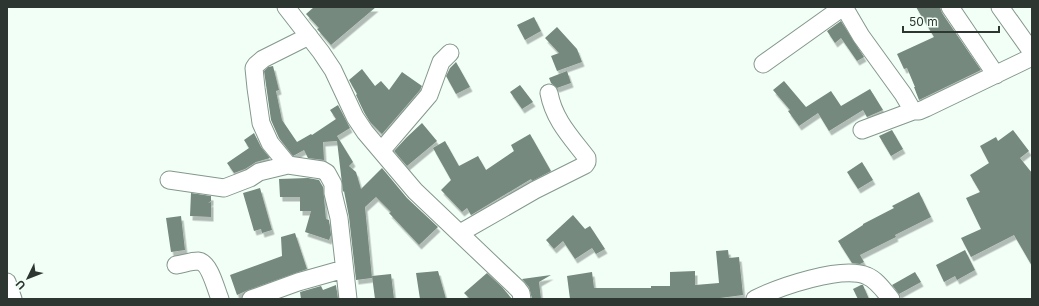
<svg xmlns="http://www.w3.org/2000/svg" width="1039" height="306" viewBox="0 0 1039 306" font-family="Inter,sans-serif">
  <defs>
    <filter id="shadow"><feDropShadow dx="2.5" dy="4.5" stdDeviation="0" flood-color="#0004"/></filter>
  </defs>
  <rect width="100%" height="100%" fill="#f2fff7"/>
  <path fill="#75897e" filter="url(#shadow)" d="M314,7H376L331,45L317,29L319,28L306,14Z
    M916,7H940L942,13L981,70L919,100L914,87H915L907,68L904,69L897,54L934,37Z
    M534,17L541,31L525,40L517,25Z
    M841,21L864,57L857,61L841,38L835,43L827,31Z
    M557,27L577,49L582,62L557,71L551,56L559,53L545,38Z
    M456,62L470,87L456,94L446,76L450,68Z
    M273,66L279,90L276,91L282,120L297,142L311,134L312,135L336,119L330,110L338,105L350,128L337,136L353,162L349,166L356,172L361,189L382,168L407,198L438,227L419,245L389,213L391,212L376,197L365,207L372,278L356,280L349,217L344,191L343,192L337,141L323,142L324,160L308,158L304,150L293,156L279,138L271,120L264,71L268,67Z
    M362,69L375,86L381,81L389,90L402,72L422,86L420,90L382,134L370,122L364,112L356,95L357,94L349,80Z
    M567,71L571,83L557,88L551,83L549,78Z
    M784,81L806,107L831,91L841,106L870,89L883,110L867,117L863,110L829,131L818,113L799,126L788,111L790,110L773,90Z
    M520,85L533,102L522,109L510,92Z
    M422,123L437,141L407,166L394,151L407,137Z
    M892,130L903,149L891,156L879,136Z
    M1013,130L1029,151L1020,158L1032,173V266L1014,235L971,257L961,238L981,229L966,198L980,192L970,175L989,163L980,146L996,137L998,141Z
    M254,133L261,147L270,158L256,162L245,169L234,173L227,163L249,148L244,140Z
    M530,134L551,171L532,181L531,179L471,215L467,208L462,212L441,190L451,180L433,148L445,141L459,166L478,156L486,170L514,151L511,145Z
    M862,162L873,180L858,189L847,172Z
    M308,178L319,180L323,187L326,219L329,220L331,235L329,240L305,232L311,211H300V197H280L279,179Z
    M260,188L272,230L262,233L261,229L254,231L243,193Z
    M919,192L931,217L895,235L896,237L860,255L864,262L860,264L852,263L838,241L863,225V224L894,208L892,206Z
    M191,193L211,196V201L208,203L211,202V217L190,216Z
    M573,215L585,229L590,226L605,249L596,254L592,248L575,259L563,241L554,249L546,240Z
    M181,216L185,250L171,252L166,218Z
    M295,233L307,269L248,290L237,295L230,275L282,256L281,237Z
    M728,250L729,258L739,257L743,295L720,298V299H570L567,276L592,272L594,288H651V286H670V272L695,271V285L719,283L716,251Z
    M965,250L975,270L957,280L955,276L944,282L936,265Z
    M438,271L446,299H420L416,273Z
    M915,272L921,282L899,294L892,285Z
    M487,273L502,287L512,299H470L464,293Z
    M391,274L394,299H375L372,276Z
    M551,275L539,282L541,299H532L529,287L522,279Z
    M336,285L338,299H301L300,292L321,286L323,290Z
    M861,285H863L869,299H858L853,289Z"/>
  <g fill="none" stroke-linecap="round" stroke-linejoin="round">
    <g stroke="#84988c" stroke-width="19">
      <path id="minor" d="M286,7L321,52L333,70L355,117L365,132L415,191L518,289L521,293L522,299
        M844,7L861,36L903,94L913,111
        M950,7L996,75
        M1000,7L1032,52
        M763,64L843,7
        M862,130L913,111H919L926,108L1032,57
        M381,151L429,95L441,62L450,53
        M288,165L270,143L261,123L256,88L254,68L256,65L263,59L309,36
        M169,180L224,188L250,178L259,172L288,165L322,170L327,173L333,184V193L339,218L348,299
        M460,233L535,190L585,165L587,162V158C571,137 554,120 549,93
        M176,265C183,264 191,261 198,261C210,262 216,290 220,299
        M7,282L13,299
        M251,299L298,282L344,269
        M755,299C779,287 842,265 867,276C877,280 884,291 891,299"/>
    </g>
    <use href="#minor" stroke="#fff" stroke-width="17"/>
  </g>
  <rect width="1039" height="306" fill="none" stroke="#2e3631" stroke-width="16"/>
  <g transform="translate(28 278) rotate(227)" stroke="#f2fff7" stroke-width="3" paint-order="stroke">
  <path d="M0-3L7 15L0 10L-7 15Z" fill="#2e3631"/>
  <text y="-6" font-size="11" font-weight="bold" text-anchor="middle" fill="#2e3631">U</text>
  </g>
  <path d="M903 26v6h96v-6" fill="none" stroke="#2e3631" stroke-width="2"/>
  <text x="909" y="26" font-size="12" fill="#2e3631" stroke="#f2fff7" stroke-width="3" paint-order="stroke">50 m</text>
</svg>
